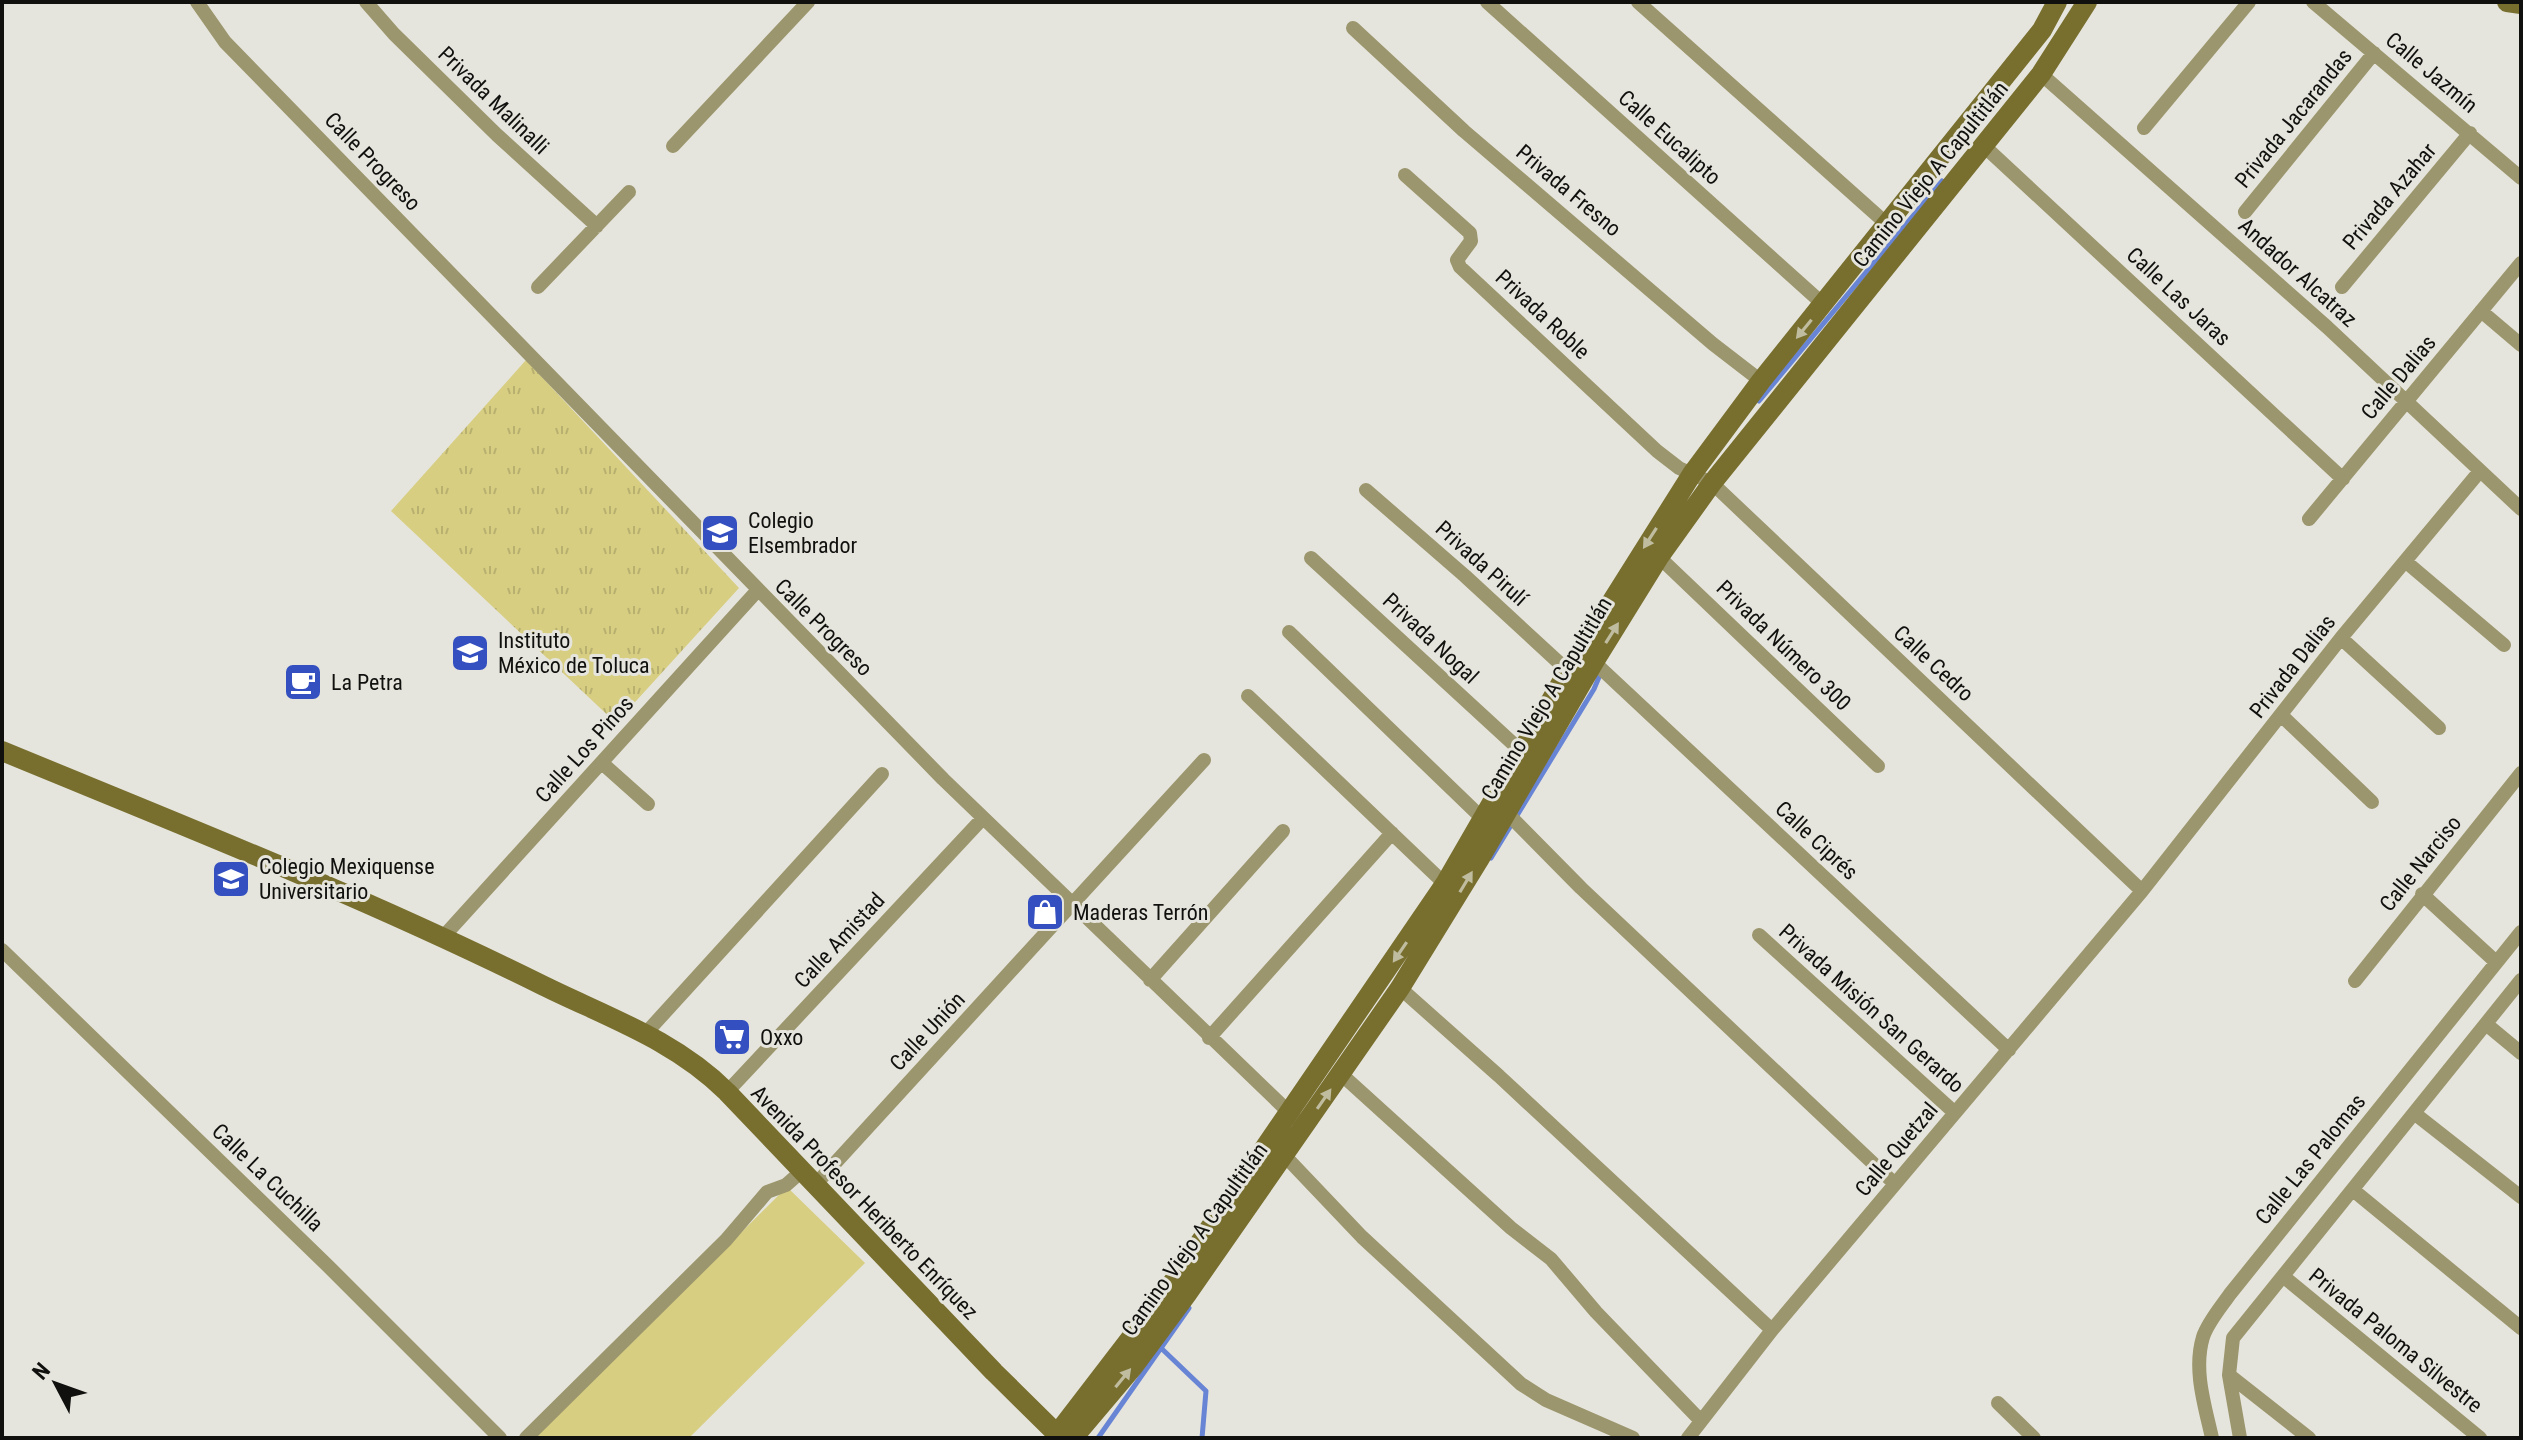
<svg xmlns="http://www.w3.org/2000/svg" width="2523" height="1440" viewBox="0 0 2523 1440" font-family="'Roboto Condensed',sans-serif">
  <defs>
    <pattern id="grass-tufts" width="24" height="20" patternUnits="userSpaceOnUse" patternTransform="scale(2)"><rect width="24" height="20" fill="#d7ce82"/><path d="M3 7l-1-3M5 7V3M7 7l1-3M15 17l-1-3M17 17v-4M19 17l1-3" fill="none" stroke="#b8b06f"/></pattern>
  </defs>
  <rect width="100%" height="100%" fill="#e6e5dd"/>
  <path fill="url(#grass-tufts)" d="M526,360L739,588L616,723L391,511Z"/>
  <path fill="#d7ce82" d="M787,1187L865,1263L689,1438H534Z"/>
  <g fill="none" stroke-linecap="round" stroke-linejoin="round">
    <path stroke="#6884d5" stroke-width="5" d="M1759,401L1942,181
      M1491,858L1594,689L1602,670
      M1161,1348L1206,1391L1202,1438
      M1098,1438L1189,1308"/>
    <path stroke="#9b966d" stroke-width="14" d="M197,2L225,42L943,779L1295,1118
      M366,2L394,34L497,135L597,226
      M1487,2L1823,304
      M1638,2L1888,225
      M2313,2L2521,178
      M1353,28L1464,131L1713,344L1761,381
      M2041,74L2327,327L2521,509
      M2144,128L2249,2
      M673,146L808,2
      M1984,146L2343,479
      M1405,175L1470,233L1471,241L1457,260L1460,267L1657,451L1679,468L1712,483L2142,891
      M2245,212L2374,53
      M538,287L629,192
      M2342,287L2470,133
      M2481,311L2521,345
      M1366,490L1465,576L1568,671
      M2309,519L2521,263
      M1659,557L1878,766
      M1311,558L1521,751
      M2405,561L2504,645
      M1289,632L1483,819
      M2341,638L2439,728
      M1594,662L2009,1050
      M1248,696L1445,884
      M2281,715L2372,802
      M602,763L648,804
      M1506,812L1581,888L1895,1184
      M2422,894L2496,962
      M1759,935L1955,1113
      M444,936L757,591
      M2,950L328,1266L500,1438
      M1150,980L1283,831
      M2355,981L2521,773
      M1400,988L1499,1076L1772,1330
      M2486,1024L2521,1053
      M646,1033L882,774
      M1209,1038L1392,833
      M1341,1074L1511,1228L1551,1259L1596,1312L1701,1421
      M727,1092L983,818
      M2414,1113L2521,1197
      M1284,1155L1362,1237L1521,1384L1546,1400L1633,1438
      M815,1185L1204,760
      M2353,1190L2521,1328
      M2284,1277L2480,1438
      M2229,1375L2309,1438
      M1998,1403L2034,1438
      M526,1438L726,1240L767,1192L786,1185L802,1171
      M1688,1438L1772,1330L2142,891L2341,638L2480,471
      M2212,1438C2205,1406 2193,1370 2203,1337C2208,1322 2221,1307 2230,1294L2521,932
      M2240,1438L2229,1375L2233,1338L2521,980"/>
    <path stroke="#786f2f" stroke-width="20" d="M2507,2L2521,4
      M2,751C184,826 367,898 544,986C607,1017 675,1040 727,1092L994,1372L1061,1438
      M1057,1434L1166,1292L1445,884L1568,671L1692,474L1761,381L2042,30L2057,2
      M1073,1438L1133,1367L1187,1294L1400,988L1480,858L1594,662L1659,557L1712,483L2041,74L2087,2"/>
  </g>
  <defs><path id="oneway-solid" d="M-6-.8H1V-3.2L6.5 0L1 3.2V.8H-6Z" transform="scale(2)"/></defs>
  <g fill="#c0bca0">
    <use href="#oneway-solid" transform="translate(1804 329) rotate(129)"/>
    <use href="#oneway-solid" transform="translate(1650 538) rotate(123)"/>
    <use href="#oneway-solid" transform="translate(1612 633) rotate(-58)"/>
    <use href="#oneway-solid" transform="translate(1466 882) rotate(-59)"/>
    <use href="#oneway-solid" transform="translate(1400 952) rotate(124)"/>
    <use href="#oneway-solid" transform="translate(1324 1099) rotate(-55)"/>
    <use href="#oneway-solid" transform="translate(1123 1378) rotate(-51)"/>
  </g>
  <defs>
    <g id="school-square" transform="scale(2)"><rect x="-9" y="-9" width="18" height="18" rx="4" fill="#334fc0" stroke="#e6e5dd"/><path d="M0-5L7-2L0 1L-7-2ZM-4 1L0 2.5L4 1V4Q0 6-4 4Z" fill="#fff"/></g>
    <g id="cafe-square" transform="scale(2)"><rect x="-9" y="-9" width="18" height="18" rx="4" fill="#334fc0" stroke="#e6e5dd"/><path d="M-5.5-4.5H6V0H3Q3 3.5 0 3.5H-2.5Q-5.5 3.5-5.5 0ZM3-3.2v2h1.7v-2ZM-6 4.5H4V6H-6Z" fill="#fff"/></g>
    <g id="shop-square" transform="scale(2)"><rect x="-9" y="-9" width="18" height="18" rx="4" fill="#334fc0" stroke="#e6e5dd"/><path d="M-5-2.5h2.3a2.7 3.5 0 0 1 5.4 0H5L5.5 6h-11ZM-1.5-2.5h3a1.5 2.3 0 0 0-3 0Z" fill="#fff"/></g>
    <g id="supermarket-square" transform="scale(2)"><rect x="-9" y="-9" width="18" height="18" rx="4" fill="#334fc0" stroke="#e6e5dd"/><path d="M-6-5.5h2.5l.6 2H6L4.5 2H-2.5L-4.4-4H-6ZM-1.5 3.2a1.3 1.3 0 1 0 .1 0ZM3 3.2a1.3 1.3 0 1 0 .1 0Z" fill="#fff"/></g>
  </defs>
  <g fill-rule="evenodd">
    <use href="#school-square" x="720" y="533"/>
    <use href="#school-square" x="470" y="653"/>
    <use href="#cafe-square" x="303" y="682"/>
    <use href="#school-square" x="231" y="879"/>
    <use href="#shop-square" x="1045" y="912"/>
    <use href="#supermarket-square" x="732" y="1037"/>
  </g>
  <g text-anchor="middle" stroke-width="6" stroke-linejoin="round" paint-order="stroke">
    <g font-size="22" fill="#10100e" stroke="#e6e5dd">
      <text transform="translate(2432 72) rotate(40)" y="8">Calle Jazmín</text>
      <text transform="translate(494 100) rotate(44)" y="8">Privada Malinalli</text>
      <text transform="translate(2293 118) rotate(-51)" y="8">Privada Jacarandas</text>
      <text transform="translate(1670 137) rotate(42)" y="8">Calle Eucalipto</text>
      <text transform="translate(373 161) rotate(46)" y="8">Calle Progreso</text>
      <text transform="translate(1930 174) rotate(-51)" y="8">Camino Viejo A Capultitlán</text>
      <text transform="translate(1569 190) rotate(40)" y="8">Privada Fresno</text>
      <text transform="translate(2389 196) rotate(-50)" y="8">Privada Azahar</text>
      <text transform="translate(2298 272) rotate(42)" y="8">Andador Alcatraz</text>
      <text transform="translate(2179 296) rotate(43)" y="8">Calle Las Jaras</text>
      <text transform="translate(1543 314) rotate(43)" y="8">Privada Roble</text>
      <text transform="translate(2398 377) rotate(-50)" y="8">Calle Dalias</text>
      <text transform="translate(1482 563) rotate(42)" y="8">Privada Pirulí</text>
      <text transform="translate(824 627) rotate(45)" y="8">Calle Progreso</text>
      <text transform="translate(1431 638) rotate(43)" y="8">Privada Nogal</text>
      <text transform="translate(1784 645) rotate(44)" y="8">Privada Número 300</text>
      <text transform="translate(1934 663) rotate(43)" y="8">Calle Cedro</text>
      <text transform="translate(2292 666) rotate(-52)" y="8">Privada Dalias</text>
      <text transform="translate(1546 698) rotate(-59)" y="8">Camino Viejo A Capultitlán</text>
      <text transform="translate(584 749) rotate(-48)" y="8">Calle Los Pinos</text>
      <text transform="translate(1817 840) rotate(43)" y="8">Calle Ciprés</text>
      <text transform="translate(2420 863) rotate(-51)" y="8">Calle Narciso</text>
      <text transform="translate(839 940) rotate(-47)" y="8">Calle Amistad</text>
      <text transform="translate(1872 1008) rotate(42)" y="8">Privada Misión San Gerardo</text>
      <text transform="translate(927 1031) rotate(-47)" y="8">Calle Unión</text>
      <text transform="translate(1896 1149) rotate(-50)" y="8">Calle Quetzal</text>
      <text transform="translate(2310 1159) rotate(-51)" y="8">Calle Las Palomas</text>
      <text transform="translate(268 1177) rotate(44)" y="8">Calle La Cuchilla</text>
      <text transform="translate(865 1202) rotate(46)" y="8">Avenida Profesor Heriberto Enríquez</text>
      <text transform="translate(1194 1239) rotate(-54)" y="8">Camino Viejo A Capultitlán</text>
      <text transform="translate(2396 1340) rotate(39)" y="8">Privada Paloma Silvestre</text>
    </g>
    <g font-size="22" fill="#10100e" stroke="#e6e5dd" text-anchor="start">
      <text x="748" y="528">Colegio<tspan x="748" dy="25">Elsembrador</tspan></text>
      <text x="498" y="648">Instituto<tspan x="498" dy="25">México de Toluca</tspan></text>
      <text x="331" y="690">La Petra</text>
      <text x="259" y="874">Colegio Mexiquense<tspan x="259" dy="25">Universitario</tspan></text>
      <text x="1073" y="920">Maderas Terrón</text>
      <text x="760" y="1045">Oxxo</text>
    </g>
  </g>
  <rect width="2523" height="1440" fill="none" stroke="#10100e" stroke-width="8"/>
  <g transform="translate(56 1384) rotate(311)" stroke="#e6e5dd" stroke-width="6" paint-order="stroke">
  <path d="M0-6L14 30L0 20L-14 30Z" fill="#10100e"/>
  <text y="-12" font-size="22" font-weight="bold" text-anchor="middle" fill="#10100e">N</text>
  </g>
</svg>
